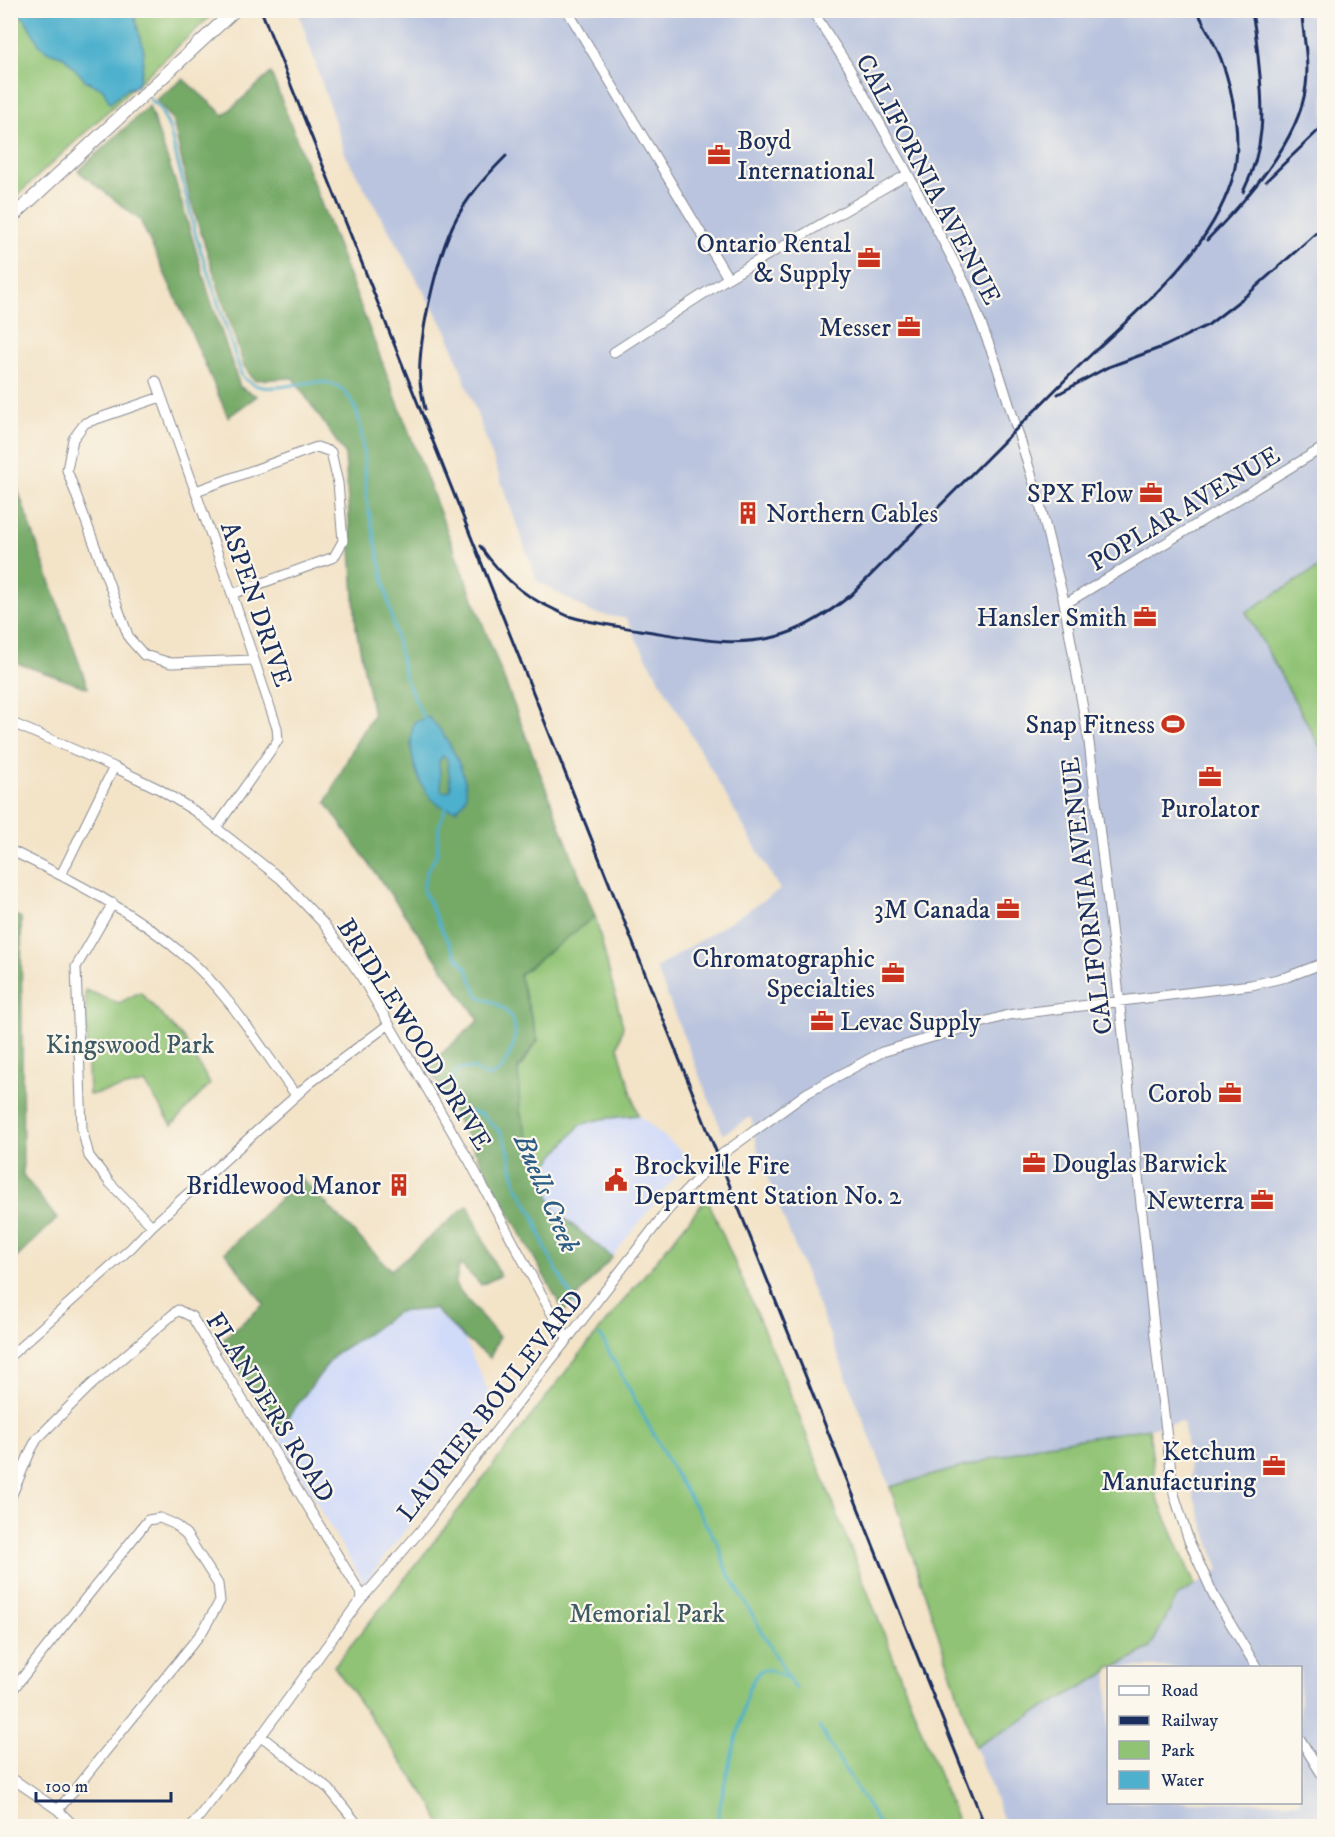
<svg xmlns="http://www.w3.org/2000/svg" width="1335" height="1837" viewBox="0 0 1335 1837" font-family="'IM FELL DW Pica',serif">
  <rect width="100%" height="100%" fill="#fbf7ec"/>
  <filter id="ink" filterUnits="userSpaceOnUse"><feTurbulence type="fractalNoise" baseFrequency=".0167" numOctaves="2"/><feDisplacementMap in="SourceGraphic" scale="12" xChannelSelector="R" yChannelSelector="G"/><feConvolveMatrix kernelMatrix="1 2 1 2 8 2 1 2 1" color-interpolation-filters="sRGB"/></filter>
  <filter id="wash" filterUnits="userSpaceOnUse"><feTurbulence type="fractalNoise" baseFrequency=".008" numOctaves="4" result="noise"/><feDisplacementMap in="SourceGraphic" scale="24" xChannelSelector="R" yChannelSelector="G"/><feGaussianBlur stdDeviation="1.35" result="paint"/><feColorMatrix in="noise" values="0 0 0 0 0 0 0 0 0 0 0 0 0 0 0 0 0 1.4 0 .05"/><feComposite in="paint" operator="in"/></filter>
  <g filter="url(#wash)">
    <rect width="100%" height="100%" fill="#f3e3c7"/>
    <path fill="#d0daf9" d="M638,1115L690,1158L612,1257L554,1210L541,1172L580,1125L601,1119Z
      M434,1309L464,1338L498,1413L364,1583L331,1528L277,1432L336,1353L367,1334L397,1312Z"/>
    <path fill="#bac4de" d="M298,11H1324V1826H1006L975,1747L1108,1672V1802H1300V1668L1116,1667L1150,1648L1177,1597L1219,1570L1194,1497L1183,1421L1149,1428L1041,1445L890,1487L759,1156L751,1117L723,1134L656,968L780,890L635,637L627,619L593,613L537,581L448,334L346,156Z"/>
    <path fill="#90c374" stroke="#567969" stroke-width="1.5" d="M11,11H216L11,201Z
      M1324,564V754L1246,612Z
      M595,916L623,1026L618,1047L638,1115L601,1119L580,1125L541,1172L520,1112L518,1071L538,1040L519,975Z
      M85,990L119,1003L140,992L184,1039L210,1084L172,1125L145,1083L89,1095Z
      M707,1198L781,1370L959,1826H441L433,1806L334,1666L418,1562L571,1365Z
      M1149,1428L1157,1498L1195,1585L1177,1597L1150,1648L1116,1667L1108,1668V1672L975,1747L890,1487L1041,1445Z"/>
    <path fill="#74a966" stroke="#486c62" stroke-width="1.5" d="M271,73L595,916L519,975L538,1040L518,1068L520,1112L554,1210L612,1257L564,1312L428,1066L479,1020L326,803L355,744L373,715L356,628L345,454L293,378L254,380L244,366L190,199L173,120L156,100L183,79L224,115Z
      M149,106L177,187L210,298L240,387L257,396L228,417L186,320L140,220L78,171Z
      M12,474L88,688L11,661L10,476Z
      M11,913L21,918L23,1175L57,1219L11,1263Z
      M301,1178L391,1270L468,1205L500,1276L481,1285L460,1264L455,1285L499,1337L490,1358L464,1338L434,1309L397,1312L367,1334L336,1353L277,1432L220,1342L264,1304L225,1252Z"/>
    <path fill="#4eb0cd" stroke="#347096" stroke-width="1.5" fill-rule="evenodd" d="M15,11H133L144,51L142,70L137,86L127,89L110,103L103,89L86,81L64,57L49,52L40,46L25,19Z
      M428,717C445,731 467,771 466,794C465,802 461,805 456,810C450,809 443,808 438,804C416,788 406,747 414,722ZM442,756L447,759L451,788L450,791L442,792L441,789L439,762Z"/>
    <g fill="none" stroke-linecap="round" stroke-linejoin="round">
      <path stroke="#4eb0cd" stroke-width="3" d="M150,99L160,109L169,127L196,236L242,376C274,412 336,346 358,416C366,444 363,478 368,507L405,678L424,718
        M446,808L439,825L437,854L426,873L423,890L444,934L456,955L467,969L478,995C483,1000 489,1000 495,1003C517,1015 520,1034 509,1055C503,1067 502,1073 488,1077L473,1068L458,1069C448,1083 453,1099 464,1111L482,1114L501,1133L508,1149L516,1184L534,1216L546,1250L578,1309
        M600,1335L674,1472L718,1544L726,1569L795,1689
        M819,1727L880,1826
        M716,1826L727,1772L739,1729L748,1690L755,1677L761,1670H770L788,1678"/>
    </g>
  </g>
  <g filter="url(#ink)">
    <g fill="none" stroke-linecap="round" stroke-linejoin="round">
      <g stroke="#878992" stroke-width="11">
        <path id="minor" d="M567,10L728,278
          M812,10L848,66L908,174L967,287L996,363L1038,496L1063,597L1089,742L1117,978L1159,1374L1174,1494L1189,1541L1214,1596L1257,1668
          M614,352L728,278L908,174
          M156,381L232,594L277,728L278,740L216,828
          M161,397L85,423L73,439L67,470L129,638L144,655L171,663L254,660
          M196,491L317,447L331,452L338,483L343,541L334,557L232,594
          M1065,604L1324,447
          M10,722L114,767L159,789L196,812L281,879L323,923L359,973L470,1162L559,1327L568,1338
          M10,850C72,880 133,911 185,956C230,994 261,1049 296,1095
          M61,875L114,767
          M113,903L76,967L82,1129L89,1156L110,1183L152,1226
          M10,1356L131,1248L152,1226L310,1083L388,1025
          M10,1499L31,1450L37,1439L90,1386L178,1310L192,1317L363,1597
          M10,1693L148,1520L160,1518L174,1524L186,1534L218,1584L220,1601L202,1632L58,1810
          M261,1736L329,1789L359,1826
          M1300,1739L1324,1778
          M10,1777L58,1810L74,1826
          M192,1826L261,1736L358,1603L428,1522L450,1490L667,1211L718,1157L807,1093L882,1052L1008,1015L1251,985L1287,977L1324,963"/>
      </g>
      <g stroke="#878992" stroke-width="14">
        <path id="major" d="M10,219L235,10"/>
      </g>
      <use href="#minor" stroke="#fff" stroke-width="9"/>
      <use href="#major" stroke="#fff" stroke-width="12"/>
      <path stroke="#1b2f5e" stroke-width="3" d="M261,10L985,1826
        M1266,181L1324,125
        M1243,192C1265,148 1264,113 1259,66C1257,47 1256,28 1251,10
        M1207,240C1246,200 1299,142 1306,86C1309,63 1304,39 1302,17
        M1058,394L1106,368L1165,346L1208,325L1247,295L1324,226
        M425,409C423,400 421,391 420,382C417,343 436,261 453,225C466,198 485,177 506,156
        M480,546C496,569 515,589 539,602C549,607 559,612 568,616C591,623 617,626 640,630C687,637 738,650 785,634C809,626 831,611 851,595C925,521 998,447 1072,373C1130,315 1206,261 1232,180C1243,145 1234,93 1221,59C1215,43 1205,27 1197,10"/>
    </g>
  </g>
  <defs>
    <g id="office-bare" transform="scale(1.8)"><path d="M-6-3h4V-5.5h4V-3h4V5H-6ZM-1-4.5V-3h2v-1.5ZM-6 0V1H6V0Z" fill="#c8321e" stroke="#fbf7ec" stroke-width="2.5" paint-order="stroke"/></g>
    <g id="building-bare" transform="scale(1.8)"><path d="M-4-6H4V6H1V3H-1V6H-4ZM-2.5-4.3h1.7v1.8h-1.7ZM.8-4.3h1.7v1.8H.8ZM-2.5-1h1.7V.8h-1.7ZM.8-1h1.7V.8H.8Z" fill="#c8321e" stroke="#fbf7ec" stroke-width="2.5" paint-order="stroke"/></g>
    <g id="stadium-bare" transform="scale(1.8)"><path d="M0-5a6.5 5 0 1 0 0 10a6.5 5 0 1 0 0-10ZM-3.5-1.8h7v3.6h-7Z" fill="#c8321e" stroke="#fbf7ec" stroke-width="2.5" paint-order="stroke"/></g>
    <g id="civic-bare" transform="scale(1.8)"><path d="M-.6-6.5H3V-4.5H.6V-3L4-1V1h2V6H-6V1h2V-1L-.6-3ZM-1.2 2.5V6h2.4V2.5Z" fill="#c8321e" stroke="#fbf7ec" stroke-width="2.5" paint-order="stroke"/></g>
  </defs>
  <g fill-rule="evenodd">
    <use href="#office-bare" x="719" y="155"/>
    <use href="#office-bare" x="869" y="258"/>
    <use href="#office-bare" x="909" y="327"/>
    <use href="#office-bare" x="1151" y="493"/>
    <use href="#building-bare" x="748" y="513"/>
    <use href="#office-bare" x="1145" y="617"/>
    <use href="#stadium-bare" x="1173" y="724"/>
    <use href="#office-bare" x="1210" y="777"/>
    <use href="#office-bare" x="1008" y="909"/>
    <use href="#office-bare" x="893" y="973"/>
    <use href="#office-bare" x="822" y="1021"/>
    <use href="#office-bare" x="1230" y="1093"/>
    <use href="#office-bare" x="1034" y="1163"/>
    <use href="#civic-bare" x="616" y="1180"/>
    <use href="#building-bare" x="399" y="1185"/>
    <use href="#office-bare" x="1262" y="1200"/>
    <use href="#office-bare" x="1274" y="1466"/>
  </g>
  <g text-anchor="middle" stroke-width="4.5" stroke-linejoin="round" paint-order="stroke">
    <g font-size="26" fill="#1b2f5e" stroke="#fbf7ec" text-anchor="end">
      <text x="737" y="149" text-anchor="start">Boyd<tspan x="737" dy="30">International</tspan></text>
      <text x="851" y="252">Ontario Rental<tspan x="851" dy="30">&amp; Supply</tspan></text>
      <text x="891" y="336">Messer</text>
      <text x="1133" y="502">SPX Flow</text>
      <text x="766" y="522" text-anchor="start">Northern Cables</text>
      <text x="1127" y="626">Hansler Smith</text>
      <text x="1155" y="733">Snap Fitness</text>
      <text x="1210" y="817" text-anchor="middle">Purolator</text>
      <text x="990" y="918">3M Canada</text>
      <text x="875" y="967">Chromatographic<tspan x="875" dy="30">Specialties</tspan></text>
      <text x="840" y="1030" text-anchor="start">Levac Supply</text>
      <text x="1212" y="1102">Corob</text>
      <text x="1052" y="1172" text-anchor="start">Douglas Barwick</text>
      <text x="634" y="1174" text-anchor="start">Brockville Fire<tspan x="634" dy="30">Department Station No. 2</tspan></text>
      <text x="381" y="1194">Bridlewood Manor</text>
      <text x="1244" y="1209">Newterra</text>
      <text x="1256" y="1460">Ketchum<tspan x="1256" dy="30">Manufacturing</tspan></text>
    </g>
    <g font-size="26" fill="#1b2f5e" stroke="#fbf7ec">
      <text transform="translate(929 179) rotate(62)" y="9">CALIFORNIA AVENUE</text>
      <text transform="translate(1184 508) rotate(-31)" y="9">POPLAR AVENUE</text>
      <text transform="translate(257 604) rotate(71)" y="9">ASPEN DRIVE</text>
      <text transform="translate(1086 896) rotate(-97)" y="9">CALIFORNIA AVENUE</text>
      <text transform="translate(415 1034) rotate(58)" y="9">BRIDLEWOOD DRIVE</text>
      <text transform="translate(490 1405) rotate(-52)" y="9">LAURIER BOULEVARD</text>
      <text transform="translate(271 1407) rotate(58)" y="9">FLANDERS ROAD</text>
    </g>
    <g font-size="26" fill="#3e5b65" stroke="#fbf7ec">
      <text x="130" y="1053">Kingswood Park</text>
      <text x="647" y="1622">Memorial Park</text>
    </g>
    <g font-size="27" font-style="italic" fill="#2d5c85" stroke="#fbf7ec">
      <text transform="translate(547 1193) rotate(67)" y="9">Buells Creek</text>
    </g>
  </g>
  <rect width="1335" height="1837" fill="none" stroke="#fbf7ec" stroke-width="36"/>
  <rect x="1107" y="1666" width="195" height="138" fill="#fbf7ec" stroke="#a1a7b3" stroke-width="1.5"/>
  <rect x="1119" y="1686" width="30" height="9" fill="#ffffff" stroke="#a1a7b3" stroke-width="1.5"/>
  <text x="1161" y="1696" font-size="18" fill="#1b2f5e">Road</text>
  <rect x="1119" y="1716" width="30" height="9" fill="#1b2f5e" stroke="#a1a7b3" stroke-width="1.5"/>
  <text x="1161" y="1726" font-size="18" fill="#1b2f5e">Railway</text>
  <rect x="1119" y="1741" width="30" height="18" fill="#90c374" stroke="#a1a7b3" stroke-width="1.5"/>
  <text x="1161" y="1756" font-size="18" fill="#1b2f5e">Park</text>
  <rect x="1119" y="1771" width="30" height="18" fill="#4eb0cd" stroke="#a1a7b3" stroke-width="1.5"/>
  <text x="1161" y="1786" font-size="18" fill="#1b2f5e">Water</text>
  <path d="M36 1792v9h135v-9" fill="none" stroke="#1b2f5e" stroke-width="3"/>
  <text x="45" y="1792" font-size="18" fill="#1b2f5e" stroke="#fbf7ec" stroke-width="4.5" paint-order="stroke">100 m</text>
</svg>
